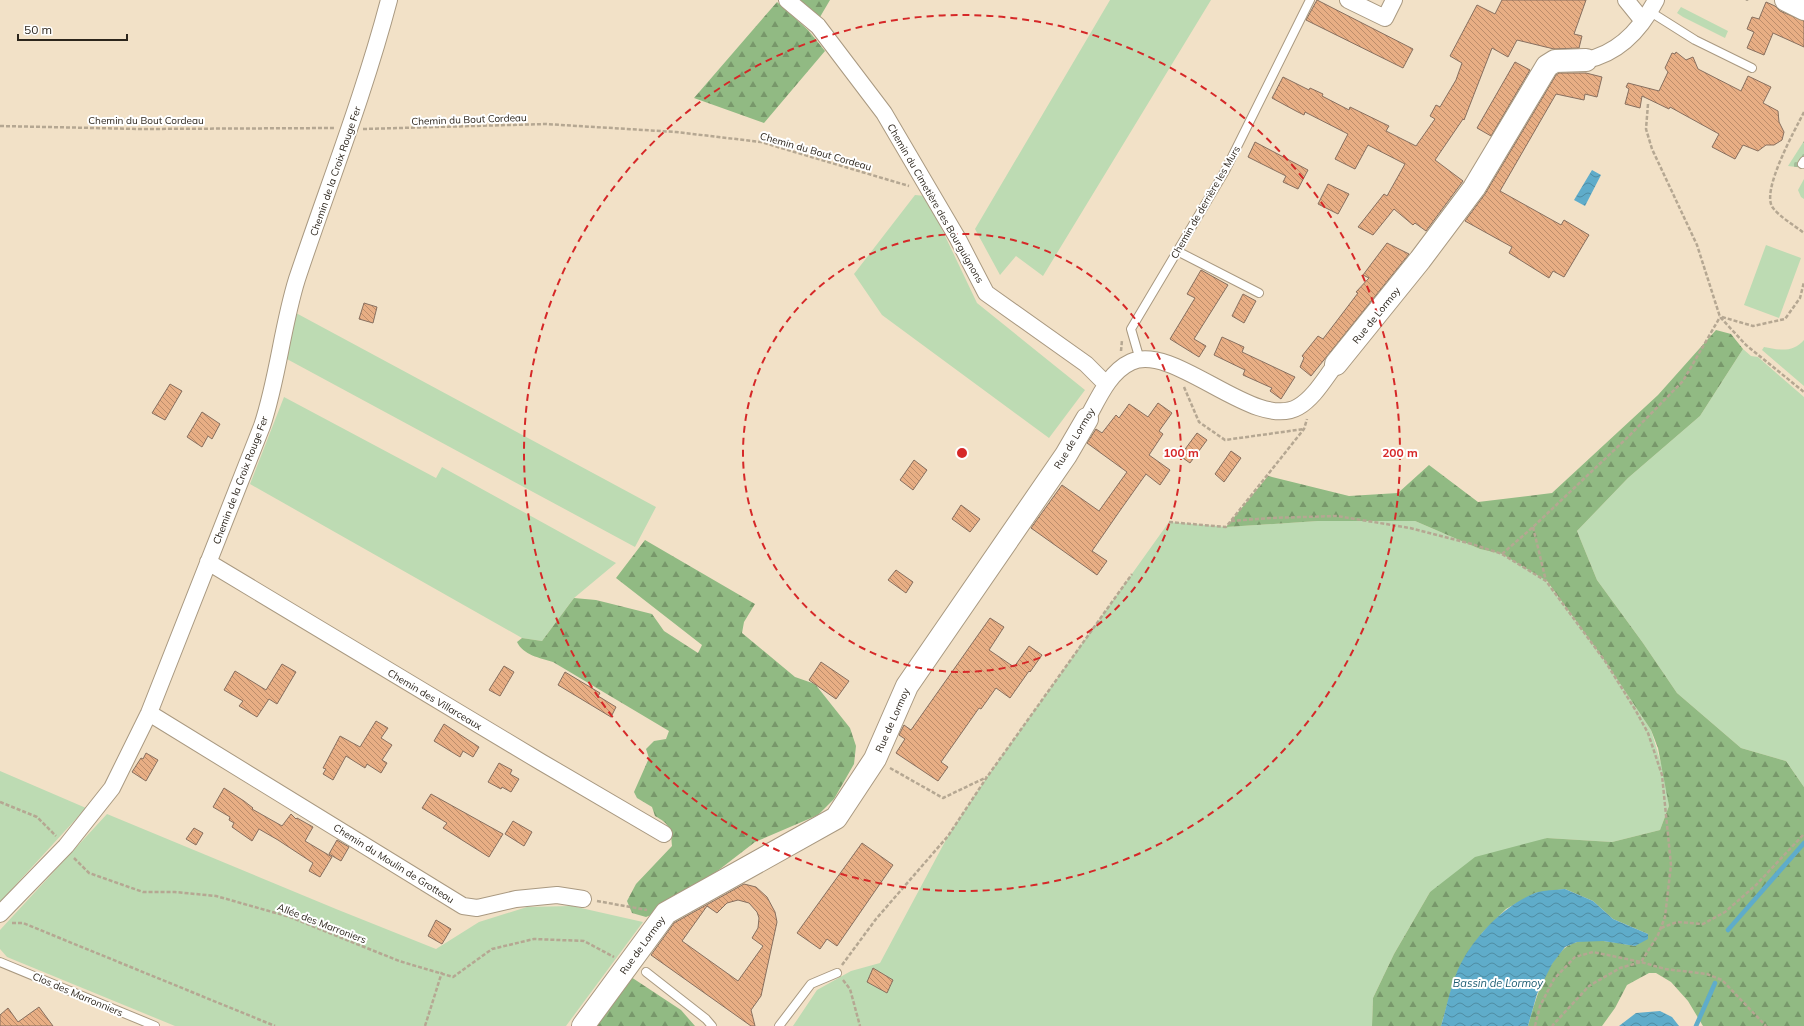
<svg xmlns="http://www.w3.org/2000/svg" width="1804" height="1026" viewBox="0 0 1804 1026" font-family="Mulish,sans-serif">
  <defs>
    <pattern id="forest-firs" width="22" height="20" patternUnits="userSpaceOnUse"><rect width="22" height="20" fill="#91ba83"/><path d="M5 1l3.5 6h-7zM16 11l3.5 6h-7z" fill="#77976a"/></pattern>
    <pattern id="cemetery-stones" width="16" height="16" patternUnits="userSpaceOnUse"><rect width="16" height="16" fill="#bddbb3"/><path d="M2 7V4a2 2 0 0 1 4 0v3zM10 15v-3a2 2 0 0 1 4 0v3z" fill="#a3bc99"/></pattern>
    <pattern id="water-waves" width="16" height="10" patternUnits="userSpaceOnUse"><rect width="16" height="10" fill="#5facca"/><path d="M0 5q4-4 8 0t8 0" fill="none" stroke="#4f8ca3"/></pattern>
    <pattern id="building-back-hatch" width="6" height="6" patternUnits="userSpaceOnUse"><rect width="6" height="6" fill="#e8ae84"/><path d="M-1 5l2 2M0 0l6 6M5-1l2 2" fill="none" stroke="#bc8d6b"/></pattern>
  </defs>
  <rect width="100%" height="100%" fill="#f2e1c7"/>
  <path fill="#bddbb3" d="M1110,0H1211L1043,276L1016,256L1000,275L975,229Z
    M1681,7L1728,31L1725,38L1683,17L1677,13Z
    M1804,179V199L1801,197L1798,190Z
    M915,195L926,196L977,303L1085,390L1049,438L882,315L854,274Z
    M1766,245L1801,258L1779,318L1744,305Z
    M296,313L656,507L635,547L285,358Z
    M1804,340V386L1762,350L1764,347C1779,350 1793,353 1804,340Z
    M1743,349L1751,356L1758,357L1804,397V787L1786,761L1741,748L1677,693L1643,643L1597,580L1577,531L1628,478L1700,416Z
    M284,397L436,478L442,467L616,563L574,598L542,641L522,638L250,484Z
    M1318,521H1415L1480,549L1502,554L1546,580L1545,579L1605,661L1651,730L1664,773L1669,806L1660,830L1612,842L1547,838L1430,892L1394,954L1373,998L1372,1026H793L817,990L851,971L880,963L948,836L987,777L1169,522L1226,527Z
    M0,771L86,808L0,902Z
    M107,814L336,909L436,949L479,922L527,907L572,906L643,922L566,1026H175L7,957L0,949V930Z"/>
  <path fill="url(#forest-firs)" d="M799,0H830L820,17Z
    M777,2L808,30L825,51L764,123L694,98Z
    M1716,330L1731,334L1743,349L1700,416L1628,478L1577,531L1597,580L1643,643L1677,693L1741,748L1786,761L1804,787V1026H1703L1688,1001L1671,982L1656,973H1649L1627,985L1615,1008L1602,1026H1528C1535,1002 1549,948 1577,942C1596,938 1617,943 1635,946L1648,934L1613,919L1593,901L1565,889L1535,893L1506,909L1482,933L1451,991L1441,1026H1372L1373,998L1394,954L1430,892L1475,857L1547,838L1612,842L1660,830L1669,806L1658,748L1651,730L1605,661L1547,581L1502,554L1480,549L1415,521H1318L1226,527L1268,476L1349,496L1398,493L1429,465L1478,502L1552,493L1658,395Z
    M645,540L755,604L744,622L742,633L795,677L815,684L850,728L856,746L854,764L834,799L818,815L755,842L720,869L664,910L646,917L632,913L627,901L636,884L672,846C671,829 670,824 655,816L652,807L637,798L634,792L649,758L646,749L654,741L666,739L669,731L553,662C540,658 523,655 517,642L522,638L542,641L574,598L596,600L652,614L664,631L698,653L702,645L616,578Z
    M631,977L681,1010L695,1026H596Z"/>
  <path fill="url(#cemetery-stones)" d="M1804,141V168L1788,166Z"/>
  <path fill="url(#water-waves)" d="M1592,170L1601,175L1585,206L1574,200Z
    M1565,889L1593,901L1613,919L1648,934V939L1635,946L1603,941L1577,942L1565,947L1552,964L1537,994L1528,1026H1441C1448,1003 1452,977 1465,956C1481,930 1506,905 1535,893C1544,890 1555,890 1565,889Z
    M1660,1011L1672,1017L1679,1026H1619L1636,1013Z"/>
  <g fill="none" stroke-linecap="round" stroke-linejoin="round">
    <path stroke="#5facca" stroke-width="4.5" d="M1728,930L1804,843
      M1696,1026L1715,983"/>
  </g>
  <path fill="url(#building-back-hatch)" stroke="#876f5f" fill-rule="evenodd" d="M1317,0L1413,49L1403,68L1306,20Z
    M1502,0H1586L1574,34L1582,36L1579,48L1554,49L1517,40L1508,57L1492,48L1464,120L1463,119L1435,160L1463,181L1426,231L1415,223L1413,225L1394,209L1373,235L1358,227L1384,194L1387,196L1405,164L1368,145L1355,169L1335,159L1348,134L1305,112L1304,115L1296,111L1272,98L1283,77L1309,90L1310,88L1323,94L1322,96L1349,110L1350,107L1389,126L1386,131L1416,146L1435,119L1430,116L1436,105L1440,107L1456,80L1462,63L1450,56L1477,5L1495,14Z
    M1766,2L1775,6L1780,11L1804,21V47L1773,33L1764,55L1747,48L1754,32L1747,29L1752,17L1759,19Z
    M1676,52L1686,60L1693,57L1698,69L1741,91L1748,76L1771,87L1763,103L1778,111L1779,122L1784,132L1782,140L1774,145H1766L1758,151L1743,145L1735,159L1712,147L1719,134L1670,107L1669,109L1642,96L1640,108L1625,104L1629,89L1626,87L1628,83L1659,91L1668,72L1665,68L1672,53L1675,54Z
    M1515,62L1530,70L1491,136L1477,128Z
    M1559,73H1586L1602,77L1597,97L1585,94L1584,100L1556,94L1500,191L1561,225L1564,220L1589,235L1564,277L1553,271L1549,278L1509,253L1512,247L1465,221L1485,194L1556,75Z
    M1255,142L1308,170L1298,189L1283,182L1286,176L1248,157Z
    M1328,184L1349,194L1338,214L1318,204Z
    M1387,243L1409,254L1311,376L1300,367L1304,358L1302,356L1318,336L1323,339L1358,293L1356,292L1369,278L1363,275Z
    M1201,270L1228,285L1194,339L1206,346L1199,357L1170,339L1195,298L1187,294Z
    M1243,294L1256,301L1244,323L1232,316Z
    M364,303L377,307L373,323L359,319Z
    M1222,337L1244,347L1242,352L1295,377L1281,399L1270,391L1272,388L1243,375L1245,370L1214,355Z
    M170,384L182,391L165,420L152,413Z
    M1158,403L1172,413L1159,431L1163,434L1149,455L1170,470L1160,485L1146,474L1119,512L1092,551L1107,561L1097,575L1031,528L1062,485L1099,511L1127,472L1087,443L1096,429L1102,433L1116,415L1119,418L1129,404L1148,417Z
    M202,412L220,424L212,439L208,436L202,447L187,437Z
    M1197,433L1207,440L1190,463L1180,456Z
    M1231,451L1241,458L1224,482L1215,474Z
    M914,460L927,470L913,490L900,480Z
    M961,505L980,519L970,532L952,519Z
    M896,570L913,582L906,593L888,580Z
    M990,618L1004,627L989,650L1014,667L1029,646L1042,655L1030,672L1029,671L1010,698L996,688L981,709L979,708L941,762L948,767L938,781L896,753L905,739L899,735L904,725L911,730Z
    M821,662L849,681L836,699L809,680Z
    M282,664L296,672L277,704L269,699L257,717L239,706L243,701L224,690L235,671L266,690Z
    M504,666L514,672L500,696L489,690Z
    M565,672L600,693L598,696L616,707L611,717L558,685Z
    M376,721L388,728L381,738L392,745L382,760L387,763L381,773L367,764L365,768L346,756L333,780L323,774L326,769L323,768L340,736L360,747Z
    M444,724L479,747L473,757L463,751L460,757L434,741Z
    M146,753L158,760L146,781L132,772L141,758L143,759Z
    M499,763L512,770L510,774L519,779L511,792L502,787L501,789L488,782Z
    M224,788L244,801L253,808L252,809L282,826L291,814L296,819L297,818L313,827L305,841L332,857L320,877L309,871L313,863L278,840L259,829L252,841L232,827L234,823L229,820L230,817L213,807Z
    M431,794L503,834L489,857L443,828L447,823L422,808Z
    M513,821L532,832L524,846L505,834Z
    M194,828L203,833L196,845L186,839Z
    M337,840L349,847L341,861L329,854Z
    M862,843L893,865L837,946L827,939L820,949L797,933Z
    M744,884L756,887L767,897L775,912L777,922L761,996L751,1010L755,1026H751L651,955L674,923ZM738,900L749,903L757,912L759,918L758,928L752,938L763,946L738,981L682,941L707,906L717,913L727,903Z
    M436,920L451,929L442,944L428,936Z
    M873,968L893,980L887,993L867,982Z
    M39,1007L53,1026H0V1015L8,1008L18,1022Z"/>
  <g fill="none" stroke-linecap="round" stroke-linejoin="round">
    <g stroke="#a99981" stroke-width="10">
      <path id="lane" d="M1649,11L1695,40L1752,68
        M1802,164L1804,161
        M1177,251L1259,293
        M1140,360L1131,329L1225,171L1310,0
        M0,962L155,1026
        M646,972L706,1019L712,1026
        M779,1026L811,984L837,973"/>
    </g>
    <g stroke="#a99981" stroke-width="18">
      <path id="street" d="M787,0L818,26L884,113L958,239L986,293L1086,364L1106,384
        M1348,0L1385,18L1394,0
        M1626,0L1643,21
        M1586,60C1620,53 1641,29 1656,0
        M1087,419C1098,399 1109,372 1131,362C1174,342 1255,432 1298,407C1314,398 1325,378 1336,364
        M208,562L541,762L664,834
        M149,713L463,906L477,908L516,899L557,895L583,899
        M0,914L66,846L112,788L149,713L262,426C278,378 282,327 297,279C328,186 364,95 389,0"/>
    </g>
    <g stroke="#a99981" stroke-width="24">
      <path id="secondary" d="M1786,0L1804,9
        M1336,364L1420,260L1474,188L1547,66L1555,61L1586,60
        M583,1026L666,913L836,818L875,759L907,686L1066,455L1087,419"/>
    </g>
    <path stroke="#b5a792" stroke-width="2.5" stroke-dasharray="4 2" stroke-linecap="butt" d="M1747,1V0
      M1648,104L1646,129L1652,149L1697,245L1720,317L1746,345L1804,392
      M1804,112C1795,130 1760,192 1773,208C1780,217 1795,226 1804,233
      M0,126L141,129L335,128
      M363,129L546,124L676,132L761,142L909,186
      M1722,317L1753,326L1785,319L1800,298L1804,282
      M1121,351L1122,340
      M1184,387L1199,422L1225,440L1304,429
      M1231,521L1270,518L1337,516L1410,528L1472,544L1502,554L1546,581L1605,661L1636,711L1648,733L1662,775L1671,865L1665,917L1658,935L1641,962L1620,968L1589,986L1552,1026
      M1169,522L1226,527L1304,429L1307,419
      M1533,527L1546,581
      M1502,554L1533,527L1629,436L1683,381L1720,317
      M890,768L943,798L987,777
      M0,802L37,817L56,836
      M74,858L89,873L143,892H175L216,896L290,917L399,961L453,977L492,949L534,939L584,941L614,957
      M597,901L647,910
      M12,923H23L275,1026
      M1661,928L1677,922L1703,924L1725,912L1756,885L1804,834
      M842,965L876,919L948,836L987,777L1132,574
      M843,980L850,989L860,1026
      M425,1026L442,972
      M1535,1026L1540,1006L1554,979L1575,957L1593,952L1641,962L1665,969L1707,974L1722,980L1766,1026"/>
    <use href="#lane" stroke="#fff" stroke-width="8"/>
    <use href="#street" stroke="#fff" stroke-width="16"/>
    <use href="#secondary" stroke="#fff" stroke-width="22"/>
  </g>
  <g fill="none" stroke="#d62828" stroke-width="2" stroke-dasharray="7 5">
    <circle cx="962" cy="453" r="219"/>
    <circle cx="962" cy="453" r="438"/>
  </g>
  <g text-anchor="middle" stroke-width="4" stroke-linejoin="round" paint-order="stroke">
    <g font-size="10" fill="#2c251c" stroke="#fff">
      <text transform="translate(469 119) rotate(-2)" y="4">Chemin du Bout Cordeau</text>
      <text x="146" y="124">Chemin du Bout Cordeau</text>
      <text transform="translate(816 151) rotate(16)" y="4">Chemin du Bout Cordeau</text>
      <text transform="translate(335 171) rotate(-71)" y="4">Chemin de la Croix Rouge Fer</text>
      <text transform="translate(1205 202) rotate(-60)" y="4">Chemin de derrière les Murs</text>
      <text transform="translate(936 203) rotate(60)" y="4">Chemin du Cimetière des Bourguignons</text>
      <text transform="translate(1376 315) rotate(-51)" y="4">Rue de Lormoy</text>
      <text transform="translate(1074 438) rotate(-59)" y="4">Rue de Lormoy</text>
      <text transform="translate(240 480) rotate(-69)" y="4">Chemin de la Croix Rouge Fer</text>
      <text transform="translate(435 699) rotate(31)" y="4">Chemin des Villarceaux</text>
      <text transform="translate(892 720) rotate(-66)" y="4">Rue de Lormoy</text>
      <text transform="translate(394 863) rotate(32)" y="4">Chemin du Moulin de Grotteau</text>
      <text transform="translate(322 923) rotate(21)" y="4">Allée des Marroniers</text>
      <text transform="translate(642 945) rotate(-54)" y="4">Rue de Lormoy</text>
      <text transform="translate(78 994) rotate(23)" y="4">Clos des Marronniers</text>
    </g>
    <g font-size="11" font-style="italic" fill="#1f5d72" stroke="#fff">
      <text x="1498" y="987">Bassin de Lormoy</text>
    </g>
  </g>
  <circle cx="962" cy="453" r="6" fill="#d62828" stroke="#fff" stroke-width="2"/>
  <g font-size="12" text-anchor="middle" font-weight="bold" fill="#d62828" stroke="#fff" stroke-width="4" stroke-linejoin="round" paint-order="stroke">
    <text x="1181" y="457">100 m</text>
    <text x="1400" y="457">200 m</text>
  </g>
  <path d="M18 34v6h109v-6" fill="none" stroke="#2c251c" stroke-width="2"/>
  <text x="24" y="34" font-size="12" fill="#2c251c" stroke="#ffffff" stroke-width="3" paint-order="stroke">50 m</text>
</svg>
